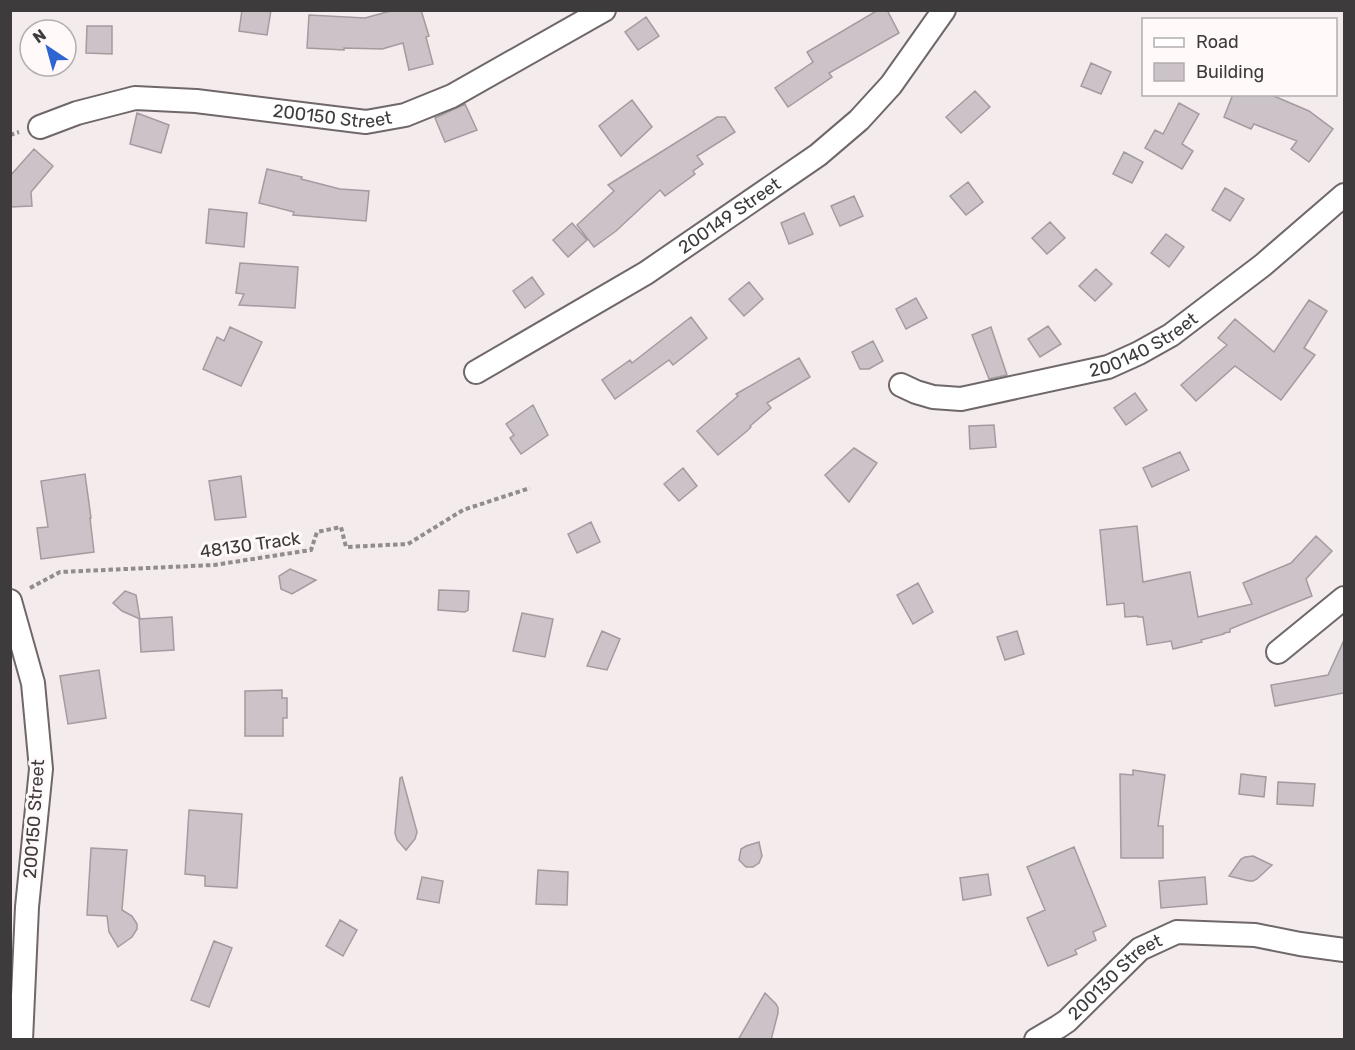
<svg xmlns="http://www.w3.org/2000/svg" width="1355" height="1050" viewBox="0 0 1355 1050" font-family="Rubik,sans-serif">
  <rect width="100%" height="100%" fill="#f4ebec"/>
  <path fill="#cbc3c7" stroke="#a39b9f" stroke-width="1.5" d="M242,10H271L267,35L239,31Z
    M394,10H421L429,36L426,37L433,64L409,70L403,43L382,49L344,48V50L307,48L309,15L365,18Z
    M878,10H887L899,33L829,73L832,77L788,107L775,88L813,62L807,52Z
    M646,17L659,36L638,50L625,32Z
    M87,26H112V54L86,53Z
    M1091,63L1111,72L1101,94L1081,86Z
    M975,91L990,107L961,133L946,117Z
    M1233,94H1269L1309,111L1333,129L1309,162L1291,149L1297,141L1254,124L1251,129L1224,117Z
    M632,100L652,127L621,156L599,126Z
    M1179,103L1199,114L1182,144L1193,151L1182,169L1145,148L1155,130L1163,134Z
    M465,104L477,130L445,142L435,118Z
    M137,113L169,125L161,153L130,144Z
    M717,117H725L735,132L697,156L703,164L693,171L695,174L665,196L660,190L616,231L594,247L577,225L614,191L608,185Z
    M34,149L53,166L31,192L32,206L10,207V176Z
    M1124,152L1143,162L1132,183L1113,174Z
    M267,169L302,177L301,179L340,189L369,191L366,221L293,215L294,212L259,203Z
    M968,182L983,202L966,215L950,196Z
    M1225,188L1244,199L1230,221L1212,210Z
    M854,196L863,216L840,226L831,206Z
    M209,209L247,213L244,247L206,243Z
    M804,213L813,234L789,244L781,223Z
    M1050,222L1065,238L1047,254L1032,238Z
    M572,223L587,240L568,257L553,240Z
    M1166,234L1184,247L1169,267L1151,253Z
    M240,263L298,267L295,308L239,305L244,294L236,293Z
    M1096,269L1112,284L1095,301L1079,286Z
    M532,277L544,294L525,308L513,291Z
    M749,282L763,299L744,316L729,299Z
    M916,298L927,318L906,329L896,309Z
    M1309,300L1327,311L1304,348L1315,355L1281,400L1235,366L1196,401L1181,385L1227,345L1218,338L1235,319L1274,352Z
    M691,317L707,338L673,365L669,360L615,399L602,380L630,360L632,363Z
    M1048,326L1061,344L1040,357L1028,339Z
    M230,327L262,342L241,386L203,369L217,337L224,341Z
    M991,327L1007,375L989,379L972,335Z
    M873,341L883,361L869,369H860L852,352Z
    M799,358L810,377L767,403L771,408L750,426L751,427L747,431L718,455L697,431L738,396L736,394Z
    M1135,393L1147,410L1126,425L1114,408Z
    M533,405L548,435L521,454L510,438L514,435L506,424Z
    M994,425L996,447L970,449L969,426Z
    M854,448L877,463L849,502L825,475Z
    M1180,452L1189,470L1152,487L1143,468Z
    M683,468L697,486L679,501L664,484Z
    M85,474L91,518H90L94,552L41,559L37,528L48,527L41,481Z
    M241,476L246,517L215,520L209,481Z
    M591,522L600,542L577,553L568,534Z
    M1137,526L1143,582L1190,572L1198,617L1252,604L1243,583L1291,563L1316,536L1332,551L1306,579L1312,596L1230,629V632L1224,633V634L1201,640L1202,642L1173,649L1171,641L1147,645L1143,617H1138V616L1125,617L1124,603L1107,605L1100,530Z
    M290,569L316,580L292,594L281,589L279,576Z
    M918,583L933,612L913,624L897,595Z
    M439,590L469,591L468,610L465,612L438,610Z
    M125,591L136,595L140,619L122,611L113,603Z
    M522,613L553,619L545,657L513,651Z
    M172,617L174,650L141,652L139,619Z
    M602,631L620,639L607,670L587,666Z
    M1017,631L1024,654L1005,660L997,637Z
    M1344,640V693L1275,706L1271,685L1328,675Z
    M99,670L106,718L68,724L60,676Z
    M282,690V698H287V718H283V736H245V691Z
    M1133,770L1165,775L1158,826H1163V858H1121L1120,774L1133,775Z
    M1241,774L1266,777L1264,797L1239,794Z
    M402,777L417,832L415,839L406,850L397,840L395,833L400,778Z
    M1278,782L1315,784L1313,806L1277,804Z
    M189,810L242,814L237,888L205,886V876L185,874Z
    M759,842L762,856L759,863L753,867H746L739,860L741,849L746,846Z
    M1074,847L1106,926L1093,932L1096,940L1075,950L1077,954L1048,966L1027,918L1045,910L1027,867Z
    M91,848L127,850L122,910L132,916L137,924V929L132,937L118,947L109,932L107,916L87,915Z
    M1253,856L1272,865L1257,879L1253,881H1249L1229,876L1241,859L1245,857Z
    M538,870L568,872L567,905L536,904Z
    M988,874L991,895L963,900L960,878Z
    M422,877L443,881L439,903L417,899Z
    M1205,877L1207,904L1161,908L1159,881Z
    M340,920L357,930L343,956L326,946Z
    M214,941L232,948L209,1007L191,1000Z
    M765,993L776,1004L778,1008V1013L771,1040H738Z"/>
  <g fill="none" stroke-linecap="round" stroke-linejoin="round">
    <g stroke="#6f6769" stroke-width="26">
      <g id="minor">
        <path id="s1" d="M40,127L77,113L135,98L196,101L366,122L405,115L452,96L604,10"/>
        <path id="s2" d="M476,372L646,273L818,155L859,120L891,85L944,10"/>
        <path id="s3" d="M901,385L916,392L933,397L961,399L1108,367L1139,353L1171,335L1263,265L1344,195"/>
        <path d="M10,601L33,683L41,769L27,907L21,1040"/>
        <path d="M1278,652L1344,598"/>
        <path id="s4" d="M1036,1040L1058,1027L1067,1021L1140,949L1177,932L1255,935L1300,944L1344,950"/>
      </g>
    </g>
    <path stroke="#928c8d" stroke-width="4" stroke-dasharray="4.5 3" stroke-linecap="butt" d="M10,135L19,132
      M30,588L60,572L214,565L311,550L317,532L341,527L346,547L408,544L463,510L530,488"/>
    <use href="#minor" stroke="#fff" stroke-width="22"/>
  </g>
  <g text-anchor="middle" stroke-width="6" stroke-linejoin="round" paint-order="stroke">
    <g font-size="18" fill="#3e3b3c" stroke="#fff9fa">
      <text dy="6" stroke="none"><textPath href="#s1" startOffset="298">200150 Street</textPath></text>
      <text dy="6" stroke="none"><textPath href="#s2" startOffset="298">200149 Street</textPath></text>
      <text dy="6" stroke="none"><textPath href="#s3" startOffset="254">200140 Street</textPath></text>
      <text transform="translate(250 545) rotate(-8)" y="6">48130 Track</text>
      <text transform="translate(34 819) rotate(-86)" y="6">200150 Street</text>
      <text dy="6" stroke="none"><textPath href="#s4" startOffset="102">200130 Street</textPath></text>
    </g>
  </g>
  <rect width="1355" height="1050" fill="none" stroke="#3e3b3c" stroke-width="24"/>
  <rect x="1142" y="18" width="195" height="78" fill="#fff9fa" stroke="#b2adae" stroke-width="1.5"/>
  <rect x="1154" y="38" width="30" height="9" fill="#ffffff" stroke="#b2adae" stroke-width="1.5"/>
  <text x="1196" y="48" font-size="18" fill="#3e3b3c">Road</text>
  <rect x="1154" y="63" width="30" height="18" fill="#cbc3c7" stroke="#b2adae" stroke-width="1.5"/>
  <text x="1196" y="78" font-size="18" fill="#3e3b3c">Building</text>
  <g transform="translate(48 48) rotate(324)"><circle r="28" fill="#fff9fa" stroke="#b2adae" stroke-width="1.5"/>
  <path d="M0-4.5L10 22L0 15L-10 22Z" fill="#2f64d3"/>
  <text y="-9" font-size="16" font-weight="bold" text-anchor="middle" fill="#3e3b3c">N</text>
  </g>
</svg>
